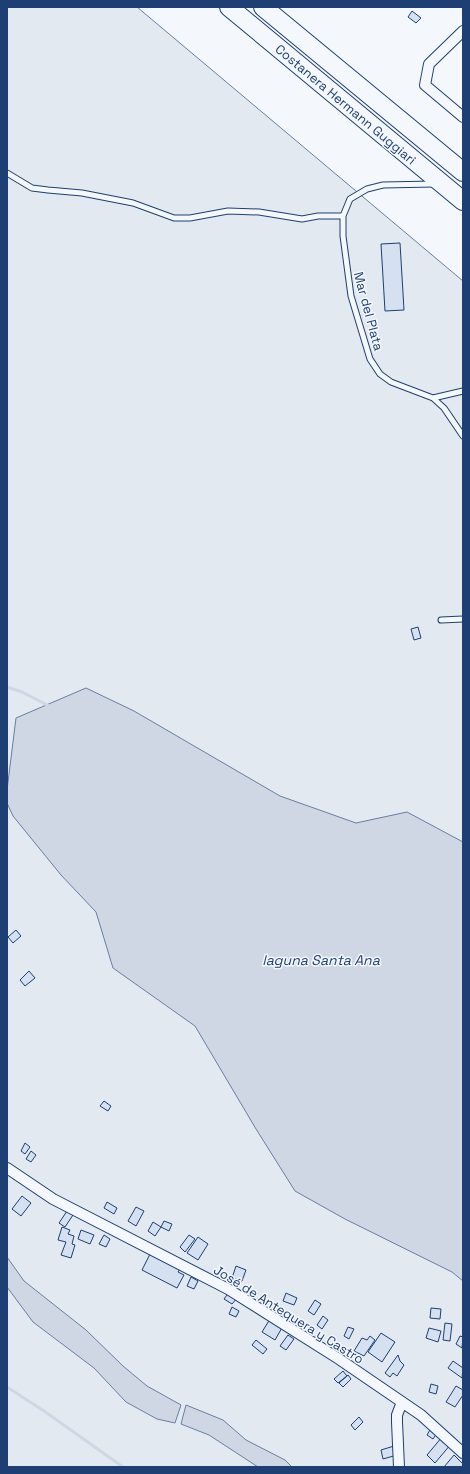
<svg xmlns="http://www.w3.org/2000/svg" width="470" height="1474" viewBox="0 0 470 1474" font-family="'Space Grotesk',sans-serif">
  <rect width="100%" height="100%" fill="#f4f7fb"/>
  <path fill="#e3e9f0" stroke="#687fa3" d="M7,7H137L463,281V1467H7Z"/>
  <path fill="#cfd7e4" stroke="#687fa3" d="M86,688L134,711L280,796L356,823L407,812L463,842V1281L452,1272L345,1219L295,1191L256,1129L195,1026L113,968L96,912L61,875L13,816L7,803V790L16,718Z
    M7,1257L24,1281L86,1330L123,1366L147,1386L181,1405L175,1423L157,1419L126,1402L94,1368L33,1322L7,1287Z
    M186,1405L223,1420L246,1440L285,1460L292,1467H258L209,1435L181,1424Z"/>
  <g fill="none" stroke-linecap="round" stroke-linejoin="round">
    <path stroke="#cfd7e4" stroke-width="3" d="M7,687L22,692L49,706
      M7,1387L44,1411L123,1467"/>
  </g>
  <path fill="#d5e0f0" stroke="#1d3f73" d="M412,11L421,18L416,23L408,17Z
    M400,243L404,310L385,311L381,244Z
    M418,627L421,638L414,640L411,629Z
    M16,930L21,936L13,943L8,937Z
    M29,971L35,978L25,986L20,980Z
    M104,1101L111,1106L108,1111L100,1106Z
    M25,1143L30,1147L25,1154L21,1151Z
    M31,1151L36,1155L31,1162L26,1159Z
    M22,1196L31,1203L21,1216L12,1209Z
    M107,1202L117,1208L114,1214L104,1208Z
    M136,1207L144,1211L136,1226L128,1221Z
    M67,1211L73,1215L65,1227L59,1223Z
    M164,1221L172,1224L169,1231L161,1227Z
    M153,1222L161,1227L155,1236L148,1231Z
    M62,1227L70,1230L68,1234L74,1236L72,1244L75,1245L71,1258L61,1255L66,1242L58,1240Z
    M81,1230L94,1235L90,1244L78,1239Z
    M104,1235L110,1239L106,1247L99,1244Z
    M189,1235L195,1239L185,1252L180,1247Z
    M198,1237L208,1244L198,1260L187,1253Z
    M150,1254L180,1269L178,1272L184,1275L177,1288L142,1270Z
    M236,1266L246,1270L242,1281L232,1278Z
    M191,1277L198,1281L194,1289L187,1286Z
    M230,1291L238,1297L232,1304L224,1299Z
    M286,1293L297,1298L294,1305L283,1301Z
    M315,1300L321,1304L314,1315L308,1311Z
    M232,1307L239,1311L236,1317L229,1314Z
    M431,1308L441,1309L440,1319L430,1318Z
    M323,1316L328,1320L322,1329L317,1325Z
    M270,1319L283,1326L275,1340L262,1332Z
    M445,1323L452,1324L450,1341L443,1340Z
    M348,1327L354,1329L349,1339L344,1336Z
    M429,1328L441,1331L438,1342L426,1338Z
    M381,1333L395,1342L382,1362L368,1352Z
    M288,1335L294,1339L286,1350L280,1346Z
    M370,1336L375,1340L364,1356L354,1351L362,1338L367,1340Z
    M460,1336L463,1337L462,1348L456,1344Z
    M256,1340L267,1349L263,1354L252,1345Z
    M398,1355L400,1361L404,1365L397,1376L393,1373L390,1377L385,1373Z
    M453,1361L463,1368L462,1378L448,1368Z
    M343,1371L347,1376L338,1383L334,1379Z
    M348,1375L351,1379L343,1387L339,1383Z
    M431,1384L438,1386L436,1394L429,1392Z
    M456,1386L463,1390V1395L455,1407L446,1402Z
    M359,1417L363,1422L355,1430L351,1425Z
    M431,1428L437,1433L433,1439L427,1435Z
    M442,1437L451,1444L435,1463L427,1455Z
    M394,1446L397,1455L383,1459L381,1450Z
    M454,1455L463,1464V1467H444Z"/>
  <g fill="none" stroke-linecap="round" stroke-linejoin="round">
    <g stroke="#1d3f73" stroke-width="7">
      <path id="lane" d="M7,173L32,188L48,190L82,193L133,203L174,218H190L228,211L259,212L302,219L318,216H343
        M435,184L383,185L367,189L350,199L343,216V236L351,296L370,359L380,374L391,382L433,398L444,408L463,436
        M433,398L463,391
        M441,620L463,619"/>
    </g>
    <g stroke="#1d3f73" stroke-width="12">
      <path id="street" d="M463,31L429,64L425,85L463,117
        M7,1168L53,1199L228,1289L339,1359L421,1415L463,1453
        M399,1467L397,1422V1415L402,1402"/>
    </g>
    <g stroke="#1d3f73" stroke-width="20">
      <path id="highway" d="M229,7L463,201
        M263,7L463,172"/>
    </g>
    <use href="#lane" stroke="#f4f7fb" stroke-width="5"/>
    <use href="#street" stroke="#f4f7fb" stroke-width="10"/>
    <use href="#highway" stroke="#f4f7fb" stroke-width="18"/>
  </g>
  <g text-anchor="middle" stroke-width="3" stroke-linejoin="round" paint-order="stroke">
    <g font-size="13" fill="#1d3f73" stroke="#f4f7fb">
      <text transform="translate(346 104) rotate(40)" y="5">Costanera Hermann Guggiari</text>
      <text transform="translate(369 311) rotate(75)" y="5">Mar del Plata</text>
      <text transform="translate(289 1314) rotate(32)" y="5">José de Antequera y Castro</text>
    </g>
    <g font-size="14" font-style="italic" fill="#1d3f73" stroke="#f4f7fb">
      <text x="321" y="965">laguna Santa Ana</text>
    </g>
  </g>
  <rect width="470" height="1474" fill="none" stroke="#1d3f73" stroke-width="16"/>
</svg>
